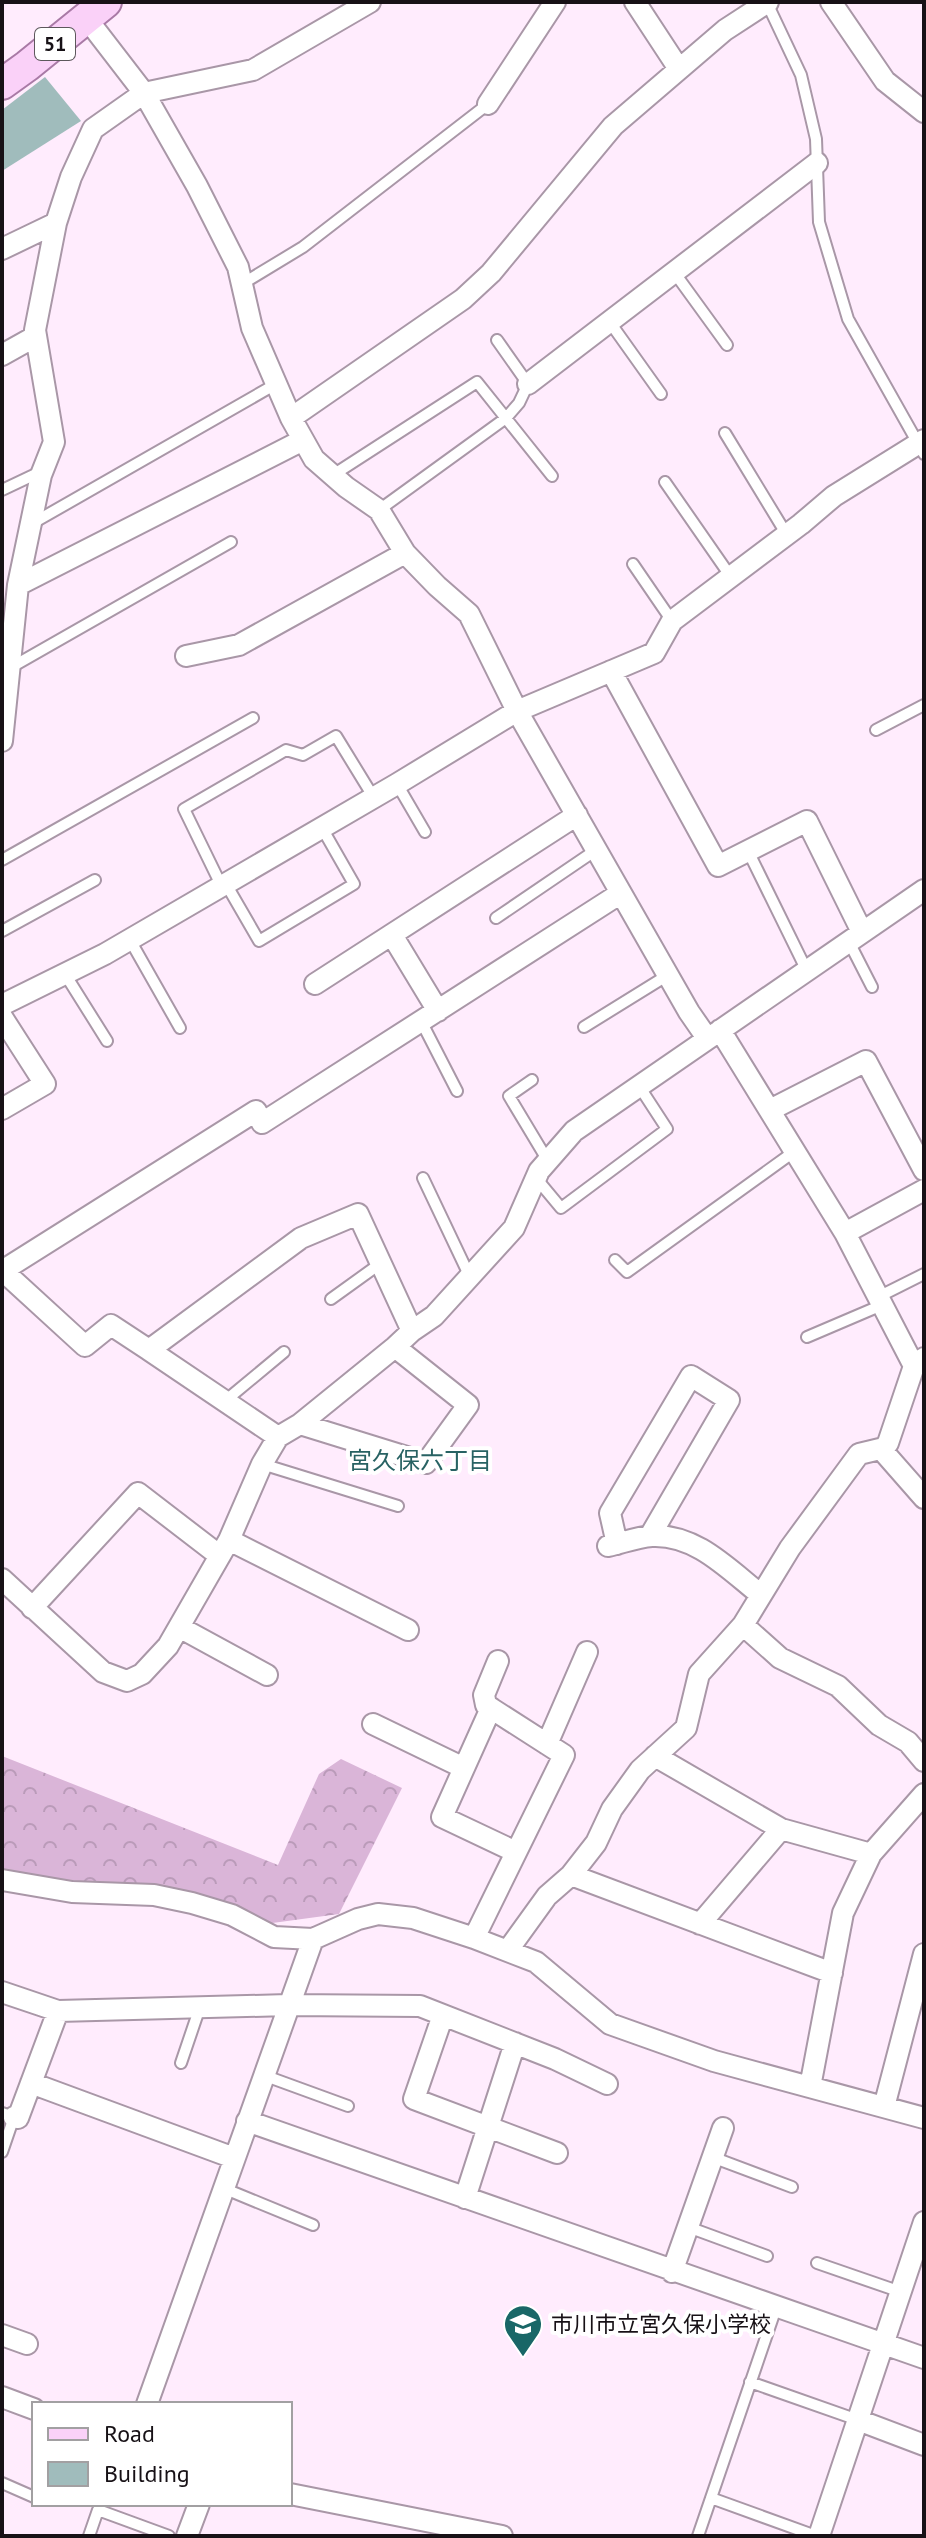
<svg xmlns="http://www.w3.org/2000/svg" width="926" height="2538" viewBox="0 0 926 2538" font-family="'PT Sans','Noto Sans JP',sans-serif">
  <defs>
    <pattern id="forest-crowns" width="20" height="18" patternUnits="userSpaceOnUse" patternTransform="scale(2)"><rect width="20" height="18" fill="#dab5d8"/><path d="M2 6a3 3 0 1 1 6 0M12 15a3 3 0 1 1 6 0" fill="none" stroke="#ba9bb9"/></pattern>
  </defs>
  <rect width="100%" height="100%" fill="#ffecfd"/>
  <path fill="url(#forest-crowns)" d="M2,1756L278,1865L319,1774L341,1759L402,1788L339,1914L265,1924L2,1875Z"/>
  <path fill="#a0bcbc" d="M45,77L81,121L2,171V110Z"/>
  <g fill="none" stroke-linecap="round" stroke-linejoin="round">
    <g stroke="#a997a7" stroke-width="14">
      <path id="service" d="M767,3L801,75L816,139L819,222L848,319L924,454
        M674,272L727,345
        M242,284L303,247L488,104
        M609,321L661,394
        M725,433L787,535
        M333,475L477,382L552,476
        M665,482L731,577
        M2,490L40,472
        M379,510L506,418L519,403L528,384L497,340
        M33,523L276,384
        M633,564L672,621
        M10,668L231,542
        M876,730L924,705
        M397,784L425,832
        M748,851L807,971
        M2,860L253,718
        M226,884L259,941L354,884L322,828
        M222,887L184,809L286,750L303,755L336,736L374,798
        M496,918L596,850
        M2,931L95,880
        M130,940L180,1028
        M849,942L872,987
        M65,974L107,1041
        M421,1021L457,1091
        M584,1027L668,975
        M532,1080L509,1096L548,1161
        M423,1178L470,1277
        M536,1178L561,1208L667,1129L639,1086
        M615,1260L627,1272L795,1151
        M878,1297L924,1274
        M331,1299L381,1263
        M807,1337L882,1305
        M225,1401L284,1352
        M262,1464L398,1506
        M181,2063L200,2007
        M263,2075L348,2106
        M2,2113L14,2117L2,2152
        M712,2157L792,2187
        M223,2188L313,2225
        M688,2227L767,2256
        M817,2263L901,2292
        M750,2382L858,2420
        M2,2483L34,2497
        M711,2498L816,2536
        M89,2536L98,2510L169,2536
        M698,2536L776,2308"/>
    </g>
    <g stroke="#a997a7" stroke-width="24">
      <path id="minor" d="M635,2L679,69
        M831,2L885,81L924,112
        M87,19L144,93L197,186L238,267L252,328L291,418L314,459L346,487L379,510L405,553L437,586L469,614L517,711L689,1012L707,1038
        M488,104L555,2
        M2,249L56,223
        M2,355L36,336
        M528,384L817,163
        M291,418L463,299L491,273L613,126L725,30L768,2
        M18,585L303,440
        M186,656L239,645L405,553
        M611,671L718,866L807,821L862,932
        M2,741L18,585L41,475L54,442L35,330L56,223L71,177L93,129L144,93L253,70L370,2
        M392,935L438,1011
        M315,984L577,815
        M2,1005L105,954L397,784L517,711L654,653L672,621L801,524L834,496L924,440
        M2,1017L45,1084L2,1109
        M720,1030L845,1233L914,1366
        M770,1110L866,1061L924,1170
        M845,1233L924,1190
        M2,1270L85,1346L111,1325L149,1350
        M2,1271L256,1111L262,1123L621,893
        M300,1424L426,1463L468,1405L395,1347
        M278,1437L149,1350L301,1238L358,1214L412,1331
        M881,1449L924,1498
        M229,1540L408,1630
        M617,1544L610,1513L691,1376L729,1400L650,1536
        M608,1546C622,1543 637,1537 652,1536C696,1534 728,1569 761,1595
        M2,1579L103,1672L127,1681L142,1674L168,1646L229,1540L262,1464L278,1437L300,1424L395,1347L412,1331L434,1316L514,1228L539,1171L574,1131L924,890
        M32,1608L138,1493L220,1556
        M743,1625L780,1658L838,1686L879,1725L908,1742L924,1761
        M179,1627L267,1675
        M491,1708L442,1817L516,1852
        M373,1724L464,1768
        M547,1744L587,1652
        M655,1756L781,1829L871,1854
        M571,1875L832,1973
        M2,1880L72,1892L154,1895L192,1903L232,1915L274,1937L313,1939L358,1919L378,1914L413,1918L474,1938L536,1962L610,2024L714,2061L924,2118
        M700,1924L781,1829
        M474,1938L564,1755L486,1705L484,1695L498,1661
        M508,1950L547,1896L571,1875L596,1843L612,1809L640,1770L686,1728L699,1674L743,1625L790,1548L859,1454L884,1448L888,1443L914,1366L924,1358
        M2,1992L58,2011L288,2005L420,2006L555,2059L607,2084
        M443,2015L414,2099L557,2153
        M31,2083L234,2158
        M810,2087L843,1913L871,1854L924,1794
        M884,2107L924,1954
        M14,2117L18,2118L58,2011
        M247,2121L924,2358
        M465,2198L515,2043
        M672,2272L723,2128
        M2,2335L27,2344
        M2,2397L34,2409
        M147,2404L313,1939
        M858,2420L924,2445
        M290,2494L502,2536
        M187,2536L199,2504
        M819,2536L924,2222"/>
    </g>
    <g stroke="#a97aa6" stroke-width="34">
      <path id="primary" d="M2,84L27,66L106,2"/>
    </g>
    <use href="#service" stroke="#fff" stroke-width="10"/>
    <use href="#minor" stroke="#fff" stroke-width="20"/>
    <use href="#primary" stroke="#fad1f8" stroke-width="30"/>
  </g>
  <defs>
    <g id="school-pin" transform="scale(2)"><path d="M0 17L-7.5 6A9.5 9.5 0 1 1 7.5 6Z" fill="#196767" stroke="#fff"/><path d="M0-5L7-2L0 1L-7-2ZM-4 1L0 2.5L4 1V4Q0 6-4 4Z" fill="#fff"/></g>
  </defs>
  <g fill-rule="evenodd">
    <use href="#school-pin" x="523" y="2324"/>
  </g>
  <g text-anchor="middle" stroke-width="8" stroke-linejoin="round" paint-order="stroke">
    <rect fill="#fff" stroke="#5d585c" stroke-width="2" x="35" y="28" width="40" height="32" rx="6"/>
    <g font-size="20" font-weight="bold" fill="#171116">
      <text x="55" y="51">51</text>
    </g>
    <g font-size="22" fill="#171116" stroke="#fff" text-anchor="start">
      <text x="551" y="2332">市川市立宮久保小学校</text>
    </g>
    <g font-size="24" fill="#286263" stroke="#fff">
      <text x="420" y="1469">宮久保六丁目</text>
    </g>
  </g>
  <rect width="926" height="2538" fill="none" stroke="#171116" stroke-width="8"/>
  <rect x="32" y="2402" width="260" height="104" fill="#ffffff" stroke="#a2a0a2" stroke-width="2"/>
  <rect x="48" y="2428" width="40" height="12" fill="#fad1f8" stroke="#a2a0a2" stroke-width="2"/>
  <text x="104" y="2442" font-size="24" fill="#171116">Road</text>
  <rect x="48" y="2462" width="40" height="24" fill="#a0bcbc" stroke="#a2a0a2" stroke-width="2"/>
  <text x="104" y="2482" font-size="24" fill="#171116">Building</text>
</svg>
